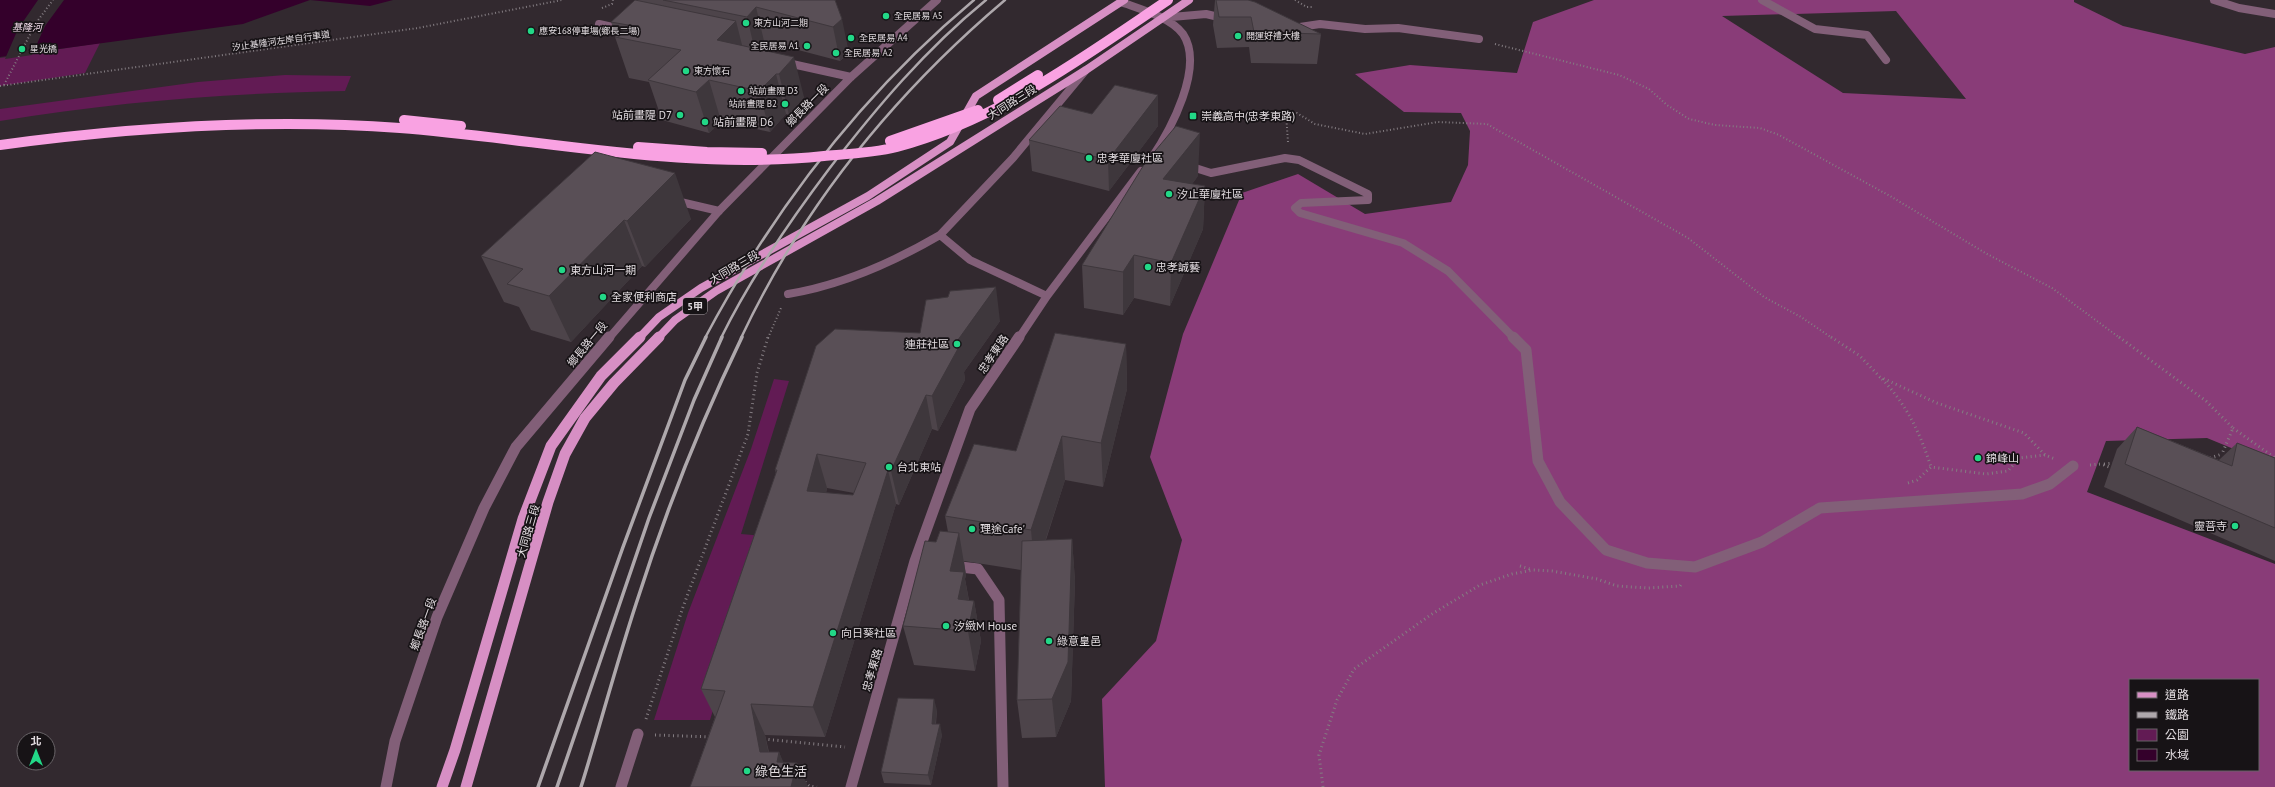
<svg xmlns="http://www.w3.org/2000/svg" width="2275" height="787" viewBox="0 0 2275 787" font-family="'PT Sans','Noto Sans TC',sans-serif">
  <rect width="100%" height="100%" fill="#32292f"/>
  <path fill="#621b54" d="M100,43L85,73L0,86V58Z
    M285,75L351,76L345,91C230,93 114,102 0,121V109L198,82Z
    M774,379L789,381L741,534L765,536L710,720H654L688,613L751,449Z"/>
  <path fill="#893c78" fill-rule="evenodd" d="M1594,0H2074V2L2123,26L2245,54L2275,47V466L2207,438L2106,441L2087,492L2275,564V787H1105L1102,699L1156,641L1182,540L1150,457L1183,334L1242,193L1298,174L1365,214L1451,202L1468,165L1470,131L1461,113L1404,112L1355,74L1410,65L1517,73L1533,22ZM1896,11L1966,99L1843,93L1722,16ZM2130,680H2258V770H2130Z"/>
  <path fill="#34002b" d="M0,0H393L370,6L310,0L243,24L0,57Z"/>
  <path fill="#32292f" d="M38,0H64L45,26L32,55L5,59L18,29Z"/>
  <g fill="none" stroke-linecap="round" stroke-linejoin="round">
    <path stroke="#847d82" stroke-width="2" stroke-dasharray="1 2.5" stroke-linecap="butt" d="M1295,0L1307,7H1312
      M602,8L612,4L613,0
      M1495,44L1619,75L1649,89L1667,105L1689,119L1715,125L1760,128L1779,135L1890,196L1987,254L2052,288L2120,338
      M4,85L36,23L53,0
      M0,86L418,28L562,0
      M1288,142L1286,114L1297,113L1315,124L1365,134L1438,122L1487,124L1688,238L1764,297L1801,317L1832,338
      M768,338L781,308"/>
    <path stroke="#847d82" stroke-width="3" stroke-dasharray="1 3.5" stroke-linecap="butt" d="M1831,337L1860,356L1880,377L1937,403L2024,433L2045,455L2055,459
      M2119,337L2206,401L2233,428L2222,454
      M1882,379C1907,405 1920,433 1931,467
      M2233,428L2275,458
      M2210,458L2222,454
      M2104,464L2115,463
      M2090,465L2101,464L2112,468
      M1908,483L1917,480L1931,467L1986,474L2008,471L2019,458L2045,455
      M1520,566L1533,570
      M646,719L683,607L748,434L757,373L768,337
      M655,735L712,737
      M764,739L845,747
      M805,782L809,786L817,787
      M1323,787L1319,755L1337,700L1354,669L1432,614L1480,585L1512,574L1533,570L1552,571L1597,579L1617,586L1648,588L1680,586L1682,583"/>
    <path stroke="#825f78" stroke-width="8" d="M1762,0L1815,29L1867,35L1886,60
      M2214,0L2239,8L2275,14
      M1121,2C1140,9 1170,17 1183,34C1205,67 1170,131 1151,159
      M1160,18L1206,14L1227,19
      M599,24L626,30
      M1293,28L1320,24L1365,29L1398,28L1479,39
      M783,62L851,77
      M1186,165L1211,173L1285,158L1299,160L1368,194V200L1301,203L1295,208L1300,213L1403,243L1448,271L1514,338
      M672,200L719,211
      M940,235L1013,158L1086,70
      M788,294C843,285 892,263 940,235L970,260L1047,296
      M609,338L719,211L851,77L937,0
      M1019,338L1047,296L1141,171"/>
    <path stroke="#825f78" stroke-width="11" d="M1513,337L1526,350L1538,461L1560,502L1606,550L1647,563L1695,567L1762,542L1820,508L2022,494L2050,484L2073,466
      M952,566L978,569L999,600L1003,787
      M386,787L395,741L437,617L484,508L516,447L609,337
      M621,787L638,734
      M851,787L915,561L970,409L1019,337"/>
    <path stroke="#d78fc4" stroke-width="8" d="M639,338L659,317L701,288L868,196L950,142L976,96L1124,0
      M658,338L675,320L716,291L877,201L1086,70L1189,0"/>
    <path stroke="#d78fc4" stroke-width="11" d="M442,787L455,750L523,519L551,446L601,376L640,337
      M466,787L548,502L565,454L585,418L614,383L659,337"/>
    <path stroke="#aea8ac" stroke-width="2.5" d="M705,338C773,210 863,93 974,0
      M721,338C751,277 789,222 829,169C876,108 926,49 986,0
      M741,338C803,206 894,94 1005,0"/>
    <path stroke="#aea8ac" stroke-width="3.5" d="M538,787L623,547L685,380L706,337
      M557,787L649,518L694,400L722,337
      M581,787C600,726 616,665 636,604C665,513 700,424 742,337"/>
    <path stroke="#f9a2e2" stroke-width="10" d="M998,100L1038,75
      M404,120L461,126
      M890,141L978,110
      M0,145C133,127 266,118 400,128C542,139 682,171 824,156C848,154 873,153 897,147C998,120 1082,58 1168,0
      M638,147L707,152L762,153"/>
  </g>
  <path fill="#4d444a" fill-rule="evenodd" d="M636,0H835L849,53L840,61L764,41L758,49L804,97L789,115L786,114L770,132L721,121L709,133L662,120L649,82L629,78L615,37L616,36L611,22L637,1Z
    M1215,0H1248L1321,34L1317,64L1251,63L1249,47L1217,48L1213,25Z
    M1158,126L1109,191L1032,171L1029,140Z
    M595,152L691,219L645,267L642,266L571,342L531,330L519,307L504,302L481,256Z
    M1198,176L1192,184L1205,186L1203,229L1170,306L1134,298L1123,315L1084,308L1082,265Z
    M1000,321L964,372L965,380L938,431L932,429L899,505L896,504L825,737L765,735L769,752H779L783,763H797L808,787H690L715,717L701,689L776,473L775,470L920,333ZM827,488L854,493L853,495L826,493Z
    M1126,344L1127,389L1103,487L1065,480L1046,540L1072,539L1075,581L1071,701L1056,737L1022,738L1017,700L1021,570L964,561L966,575L965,579L969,600L974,601L981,641L975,671L914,665L903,626L936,542L948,532L945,516L1016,451Z
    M2137,427L2219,460L2237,443L2275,458V561L2104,487L2117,449Z
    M937,710L936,724L942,735L931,785L884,783L881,772Z"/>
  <path fill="#3e373c" d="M756,7L764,41L755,51L747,17Z
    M842,19L849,53L840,61L833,27Z
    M736,21L746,61L717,40Z
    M794,57L804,97L789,115L779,74Z
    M776,74L786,114L770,132L759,91Z
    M709,80L721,121L709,133L696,92Z
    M1158,95V126L1109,191L1108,160Z
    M1200,133L1198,176L1163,222V179Z
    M675,173L691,219L645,267L627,221Z
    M1205,186L1203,229L1170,306L1171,263Z
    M624,220L642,266L571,342L549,296Z
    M1134,255V298L1123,315V272Z
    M996,287L1000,321L964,372L965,380L938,431L932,396L955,344Z
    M1126,344L1127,389L1103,487L1101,443Z
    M926,395L932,429L899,505L891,471Z
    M1062,436L1065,480L1035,572L1031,530Z
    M817,454L827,488L818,525L807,491Z
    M888,470L896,504L825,737L813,707Z
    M959,533L966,575L965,579L971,613L968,631L950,571Z
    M1072,539L1075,581L1071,701L1056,737L1052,699Z
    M974,601L981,641L975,671L968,631Z
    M934,699L937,710L934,735L932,724Z
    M751,704L765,735L774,781L760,752Z
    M940,724L942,735L931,785L928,775Z
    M779,752L792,782L797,763L808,787H789L777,762Z"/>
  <path fill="#594f56" stroke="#3e373c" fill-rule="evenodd" d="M635,0L736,21L717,40L794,57L779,74H776L759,91L709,80L696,92L648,80L681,50L615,37L628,25L611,22Z
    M663,0H835L842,19L833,27L756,7L747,17Z
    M1216,0H1248L1255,2L1321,34L1254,32L1251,17H1219Z
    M1115,85L1158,95L1108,160L1029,140L1060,106L1092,114Z
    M1176,126L1200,133L1163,179L1205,186L1171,263L1134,255L1123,272L1082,265L1145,163Z
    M595,152L675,173L627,221L624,220L549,296L507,284L523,269L481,256Z
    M996,287L955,344L960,345L932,396L926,395L891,471L888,470L813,707L751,704L760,752H779L777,762L797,763L791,787H690L725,691L701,689L777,470H775L816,346L835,329L920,333L926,300L948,297L950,291ZM817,454L866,463L853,495L807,491Z
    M1055,333L1126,344L1101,443L1062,436L1031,530L945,516L974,444L1016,451Z
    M2137,427L2232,466L2237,443L2275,458V528L2125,464Z
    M940,531L959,533L950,571L964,572L958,599L974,601L968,631L903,626L925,541L936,542Z
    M1072,539L1068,662L1052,699L1017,700L1022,541Z
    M898,698L934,699L932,724H940L928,775L881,772Z"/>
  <g fill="#22d887" stroke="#171316" stroke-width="1.5">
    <circle cx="886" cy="16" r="4"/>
    <circle cx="746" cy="23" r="4"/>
    <circle cx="531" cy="31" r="4"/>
    <circle cx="1238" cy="36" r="4"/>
    <circle cx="851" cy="38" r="4"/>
    <circle cx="807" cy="46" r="4"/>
    <circle cx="22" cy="49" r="4"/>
    <circle cx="836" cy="53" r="4"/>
    <circle cx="686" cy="71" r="4"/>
    <circle cx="741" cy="91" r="4"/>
    <circle cx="785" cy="104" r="4"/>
    <circle cx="680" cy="115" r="4"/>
    <rect x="1189" y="112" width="8" height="8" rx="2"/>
    <circle cx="705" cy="122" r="4"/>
    <circle cx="1089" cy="158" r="4"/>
    <circle cx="1169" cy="194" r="4"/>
    <circle cx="1148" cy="267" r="4"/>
    <circle cx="562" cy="270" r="4"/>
    <circle cx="603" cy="297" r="4"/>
    <circle cx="957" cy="344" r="4"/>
    <circle cx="1978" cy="458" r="4"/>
    <circle cx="889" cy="467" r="4"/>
    <circle cx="2235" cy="526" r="4"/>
    <circle cx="972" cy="529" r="4"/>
    <circle cx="946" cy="626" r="4"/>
    <circle cx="833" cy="633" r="4"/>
    <circle cx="1049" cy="641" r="4"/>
    <circle cx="747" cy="771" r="4"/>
  </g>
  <g text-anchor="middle" stroke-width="3.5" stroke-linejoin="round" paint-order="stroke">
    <g font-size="9" fill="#e2dce0" stroke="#171316" text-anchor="start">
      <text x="894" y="19">全民居易 A5</text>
      <text x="754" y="26">東方山河二期</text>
      <text x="539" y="34">應安168停車場(鄉長二場)</text>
      <text x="1246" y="39">開運好禮大樓</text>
      <text x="859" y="41">全民居易 A4</text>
      <text x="799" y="49" text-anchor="end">全民居易 A1</text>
      <text x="30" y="52">星光橋</text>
      <text x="844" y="56">全民居易 A2</text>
      <text x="694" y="74">東方懷石</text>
      <text x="749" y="94">站前畫隄 D3</text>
      <text x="777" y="107" text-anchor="end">站前畫隄 B2</text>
    </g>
    <g font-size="9" fill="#e2dce0" stroke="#171316">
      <text transform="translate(281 41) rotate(-8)" y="3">汐止基隆河左岸自行車道</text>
    </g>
    <g font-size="10" font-style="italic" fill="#f2dceb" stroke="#171316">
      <text x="27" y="31">基隆河</text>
    </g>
    <rect fill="#171316" stroke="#a5a0a3" stroke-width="1" x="683" y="298" width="24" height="16" rx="3"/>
    <g font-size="10" font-weight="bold" fill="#e2dce0">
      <text x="695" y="310">5甲</text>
    </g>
    <g font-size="11" fill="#e2dce0" stroke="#171316">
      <text transform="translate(1012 102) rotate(-32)" y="4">大同路三段</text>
      <text transform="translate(807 105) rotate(-45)" y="4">鄉長路一段</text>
      <text transform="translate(734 267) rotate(-30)" y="4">大同路三段</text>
      <text transform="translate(587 344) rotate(-50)" y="4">鄉長路一段</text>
      <text transform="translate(993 354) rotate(-56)" y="4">忠孝東路</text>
      <text transform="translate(528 531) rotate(-74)" y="4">大同路三段</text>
      <text transform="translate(423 624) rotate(-70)" y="4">鄉長路一段</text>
      <text transform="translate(872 670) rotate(-74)" y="4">忠孝東路</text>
    </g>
    <g font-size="11" fill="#e2dce0" stroke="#171316" text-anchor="start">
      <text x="672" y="119" text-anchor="end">站前畫隄 D7</text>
      <text x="1201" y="120">崇義高中(忠孝東路)</text>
      <text x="713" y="126">站前畫隄 D6</text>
      <text x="1097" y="162">忠孝華廈社區</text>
      <text x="1177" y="198">汐止華廈社區</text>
      <text x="1156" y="271">忠孝誠藝</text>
      <text x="570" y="274">東方山河一期</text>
      <text x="611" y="301">全家便利商店</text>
      <text x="949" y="348" text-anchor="end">連莊社區</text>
      <text x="1986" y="462">錦峰山</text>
      <text x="897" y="471">台北東站</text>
      <text x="2227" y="530" text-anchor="end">靈菩寺</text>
      <text x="980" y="533">理途Cafe'</text>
      <text x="954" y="630">汐緻M House</text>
      <text x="841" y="637">向日葵社區</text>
      <text x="1057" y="645">綠意皇邑</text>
    </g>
    <g font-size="13" fill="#e2dce0" stroke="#171316" text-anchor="start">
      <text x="755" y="776">綠色生活</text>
    </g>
  </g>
  <rect x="2129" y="679" width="130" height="92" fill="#171316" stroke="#686367"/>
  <rect x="2137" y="692" width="20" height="6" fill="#d78fc4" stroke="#686367"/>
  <text x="2165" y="699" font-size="12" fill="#e2dce0">道路</text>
  <rect x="2137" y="712" width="20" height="6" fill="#aea8ac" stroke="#686367"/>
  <text x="2165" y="719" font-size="12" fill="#e2dce0">鐵路</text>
  <rect x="2137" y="729" width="20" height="12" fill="#621b54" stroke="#686367"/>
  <text x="2165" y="739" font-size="12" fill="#e2dce0">公園</text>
  <rect x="2137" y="749" width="20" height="12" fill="#34002b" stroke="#686367"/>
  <text x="2165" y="759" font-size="12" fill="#e2dce0">水域</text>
  <g transform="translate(36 751)"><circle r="19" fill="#171316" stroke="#686367"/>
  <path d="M0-3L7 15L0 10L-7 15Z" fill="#22d887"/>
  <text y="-6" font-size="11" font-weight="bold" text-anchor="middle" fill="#e2dce0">北</text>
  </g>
</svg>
